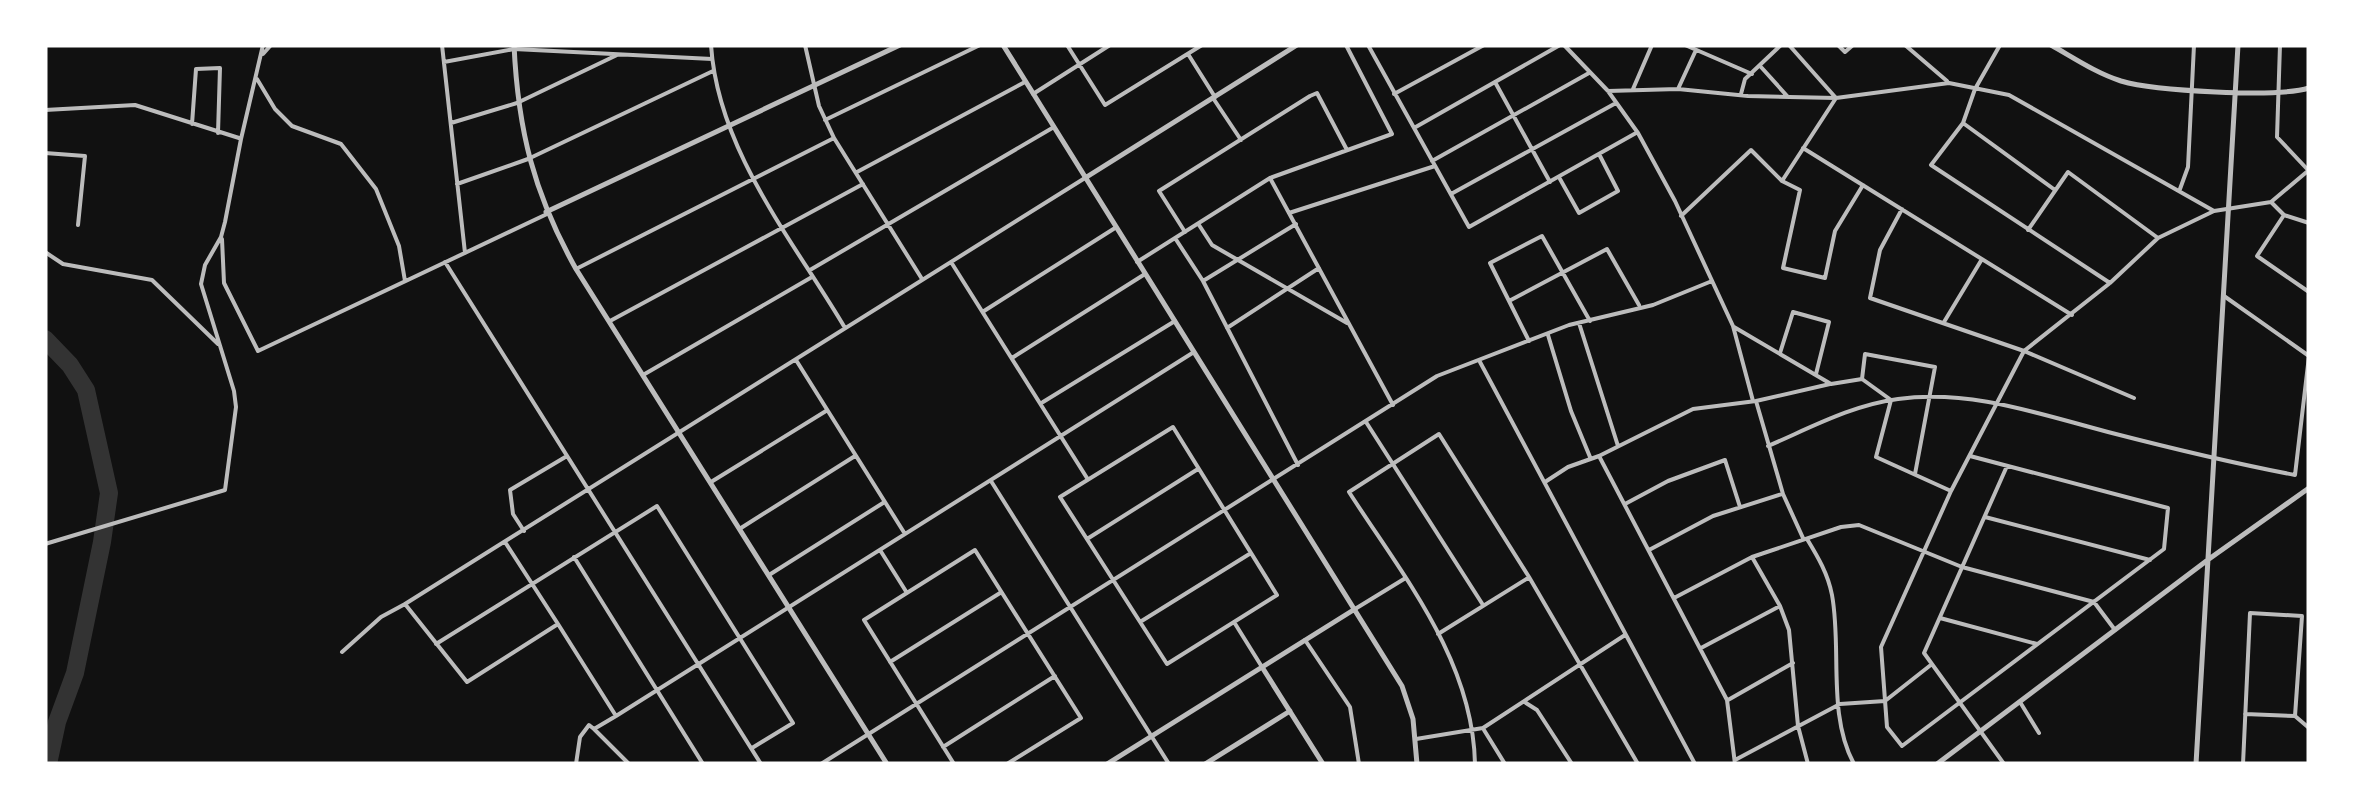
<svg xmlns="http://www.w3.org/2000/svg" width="2354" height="809" viewBox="0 0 2354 809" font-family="Karla,sans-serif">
  <rect width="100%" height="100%" fill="#111"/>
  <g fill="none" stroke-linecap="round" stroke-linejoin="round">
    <path stroke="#333" stroke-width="18" d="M45,339L70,365L86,390L109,493L102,542L75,673L57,722L48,764"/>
    <path stroke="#bcbcbc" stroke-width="4" d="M442,45L465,253
      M711,45C718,151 793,240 845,328
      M805,45L819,106L834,138L922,279
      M1067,45L1105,105L1202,45
      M1368,45L1469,227L1636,133
      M1564,45L1608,91L1638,133L1675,201L1733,326L1753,401
      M1685,45L1752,74
      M1838,45L1845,52L1853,45
      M1905,45L1947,81
      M2000,45L1975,89L1963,123L1931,165L2110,283
      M2280,45L2277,137L2309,171
      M263,54L271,45
      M1188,54L1215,97
      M444,62L514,49L712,59
      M1761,67L1788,97
      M257,79L275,109L292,126L341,144L376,189L399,246L405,281
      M1495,82L1550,182
      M1633,89L1652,45
      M1678,89L1696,50
      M1608,91L1678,89L1748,96L1836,98L1949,83L2009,95L2214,211
      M1033,94L1110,45
      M1394,94L1484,45
      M1741,94L1745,79L1781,45
      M1213,98L1241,140
      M45,110L135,105L239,138
      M825,120L980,45
      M451,123L517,103L617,55
      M1963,123L2055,190
      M192,124L196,69L220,68L218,133
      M1414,128L1560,45
      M1803,148L2072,315
      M45,153L85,156L78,225
      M1432,161L1589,73
      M857,172L1025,82
      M1270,178L1393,405
      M1560,179L1579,213L1618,191L1599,154
      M1782,181L1836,98L1789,45
      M457,184L528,159L713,71
      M2180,189L2188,167L2194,45
      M1451,194L1616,103
      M2271,202L2309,170
      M1902,209L1880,250L1870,298L2024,351L2134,398
      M1289,213L1435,166
      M2284,215L2257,256L2309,292
      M1681,216L1751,150L1782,181L1800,190L1783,268L1825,278L1835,231L1863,185
      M1199,225L1212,245L1347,323
      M2028,230L2068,172L2158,238
      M1185,232L1159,191L1310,96L1317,93L1347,150
      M1175,238L1203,281L1298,465
      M222,239L224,283L258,351L547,214
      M45,252L63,264L152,280L218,344
      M445,262L761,764
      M951,262L1087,478
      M1137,262L1270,178L1392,134L1346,45
      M576,269L834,138
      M810,270L1054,127
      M1203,281L1296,224
      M1509,301L1607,249L1639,305
      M984,311L1115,228
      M610,321L863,184
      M1944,322L1982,259
      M1579,323L1618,446
      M1734,327L1831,384L1862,379L1891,400L1876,457L1951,491
      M1227,328L1319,268
      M1548,335L1571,411L1590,457
      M1529,341L1490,263L1542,236L1590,321
      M1780,353L1793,312L1829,322L1816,374
      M1012,358L1145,274
      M796,360L905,534
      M1480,362L1695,764
      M643,375L812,277
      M1862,379L1865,354L1935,367L1915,474
      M1756,401L1783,494L1803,538
      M1043,402L1175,321
      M1366,422L1483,605
      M1173,427L1277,595L1167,664L1060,497Z
      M1768,446C1810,428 1852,405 1898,399C1970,389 2039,414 2108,432C2170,448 2232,463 2295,475L2309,356L2224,296
      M1599,456L1727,700L1735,764
      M1970,456L2168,508L2164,549L1902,746L1887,727L1881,647L1951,491L2024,351L2110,283L2158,238L2214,211L2271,202L2284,215L2309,223
      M991,481L1169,764
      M711,482L826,411
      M1545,482L1568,467L1599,456L1693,409L1756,401L1830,384
      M1625,504L1668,481L1725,460L1740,507
      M1985,517L2150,560
      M741,528L855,456
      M524,531L513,514L510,490L567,456
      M1087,539L1198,469
      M1807,539C1818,557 1828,574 1832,595C1842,649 1827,714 1854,764
      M505,542L558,624
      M45,544L225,490L236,407L234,391L201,284L205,265L221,237L225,222L241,139L263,45
      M880,550L907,593
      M1649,550L1713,516L1782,494
      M574,557L703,764
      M1752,557L1780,606L1789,630L1798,726L1808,764
      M769,575L883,503
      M1674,598L1752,557L1841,527L1859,525L1962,567L2094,602L2115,630
      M1355,609L1404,579
      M1940,618L2037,644
      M1140,622L1251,553
      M1234,622L1262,667
      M1438,634L1528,578
      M1305,640L1350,707L1359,764
      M436,644L657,506L793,723L752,748
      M1701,648L1780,606
      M342,652L381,617L405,604
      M890,662L1000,593
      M1728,700L1793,663
      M2020,702L2039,733
      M1526,703L1537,710L1572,764
      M2245,714L2295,716
      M616,716L558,624L467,682L405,604L1085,178
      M594,729L629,764
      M1484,730L1505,764
      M1416,739L1483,728L1625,635
      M943,747L1055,676
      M1735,760L1840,704L1885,701L1932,664
      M576,764L580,737L589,725L594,729L616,716L1194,352
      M821,764L1437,376L1569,325L1653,305L1712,281
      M954,764L864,620L975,550L1081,718L1007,764
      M1475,764C1473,660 1403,576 1349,492L1439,434L1529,577L1638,764
      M2004,764L1924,653L2007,466
      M2243,764L2250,613L2302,616L2295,716L2309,728"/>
    <path stroke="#bcbcbc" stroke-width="5" d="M514,45C518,131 534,194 576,269L887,764
      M1003,45L1402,686L1413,719L1417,764
      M2051,45C2074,58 2096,73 2121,81C2155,91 2277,98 2309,88
      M1085,178L1297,45
      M546,212L900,45
      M1262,667L1323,764
      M1107,764L1355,609
      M1205,764L1290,711
      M1937,764L2209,559L2309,488
      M2196,764L2238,45"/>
  </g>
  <rect width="2354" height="809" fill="none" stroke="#ffffff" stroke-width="95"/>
</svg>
